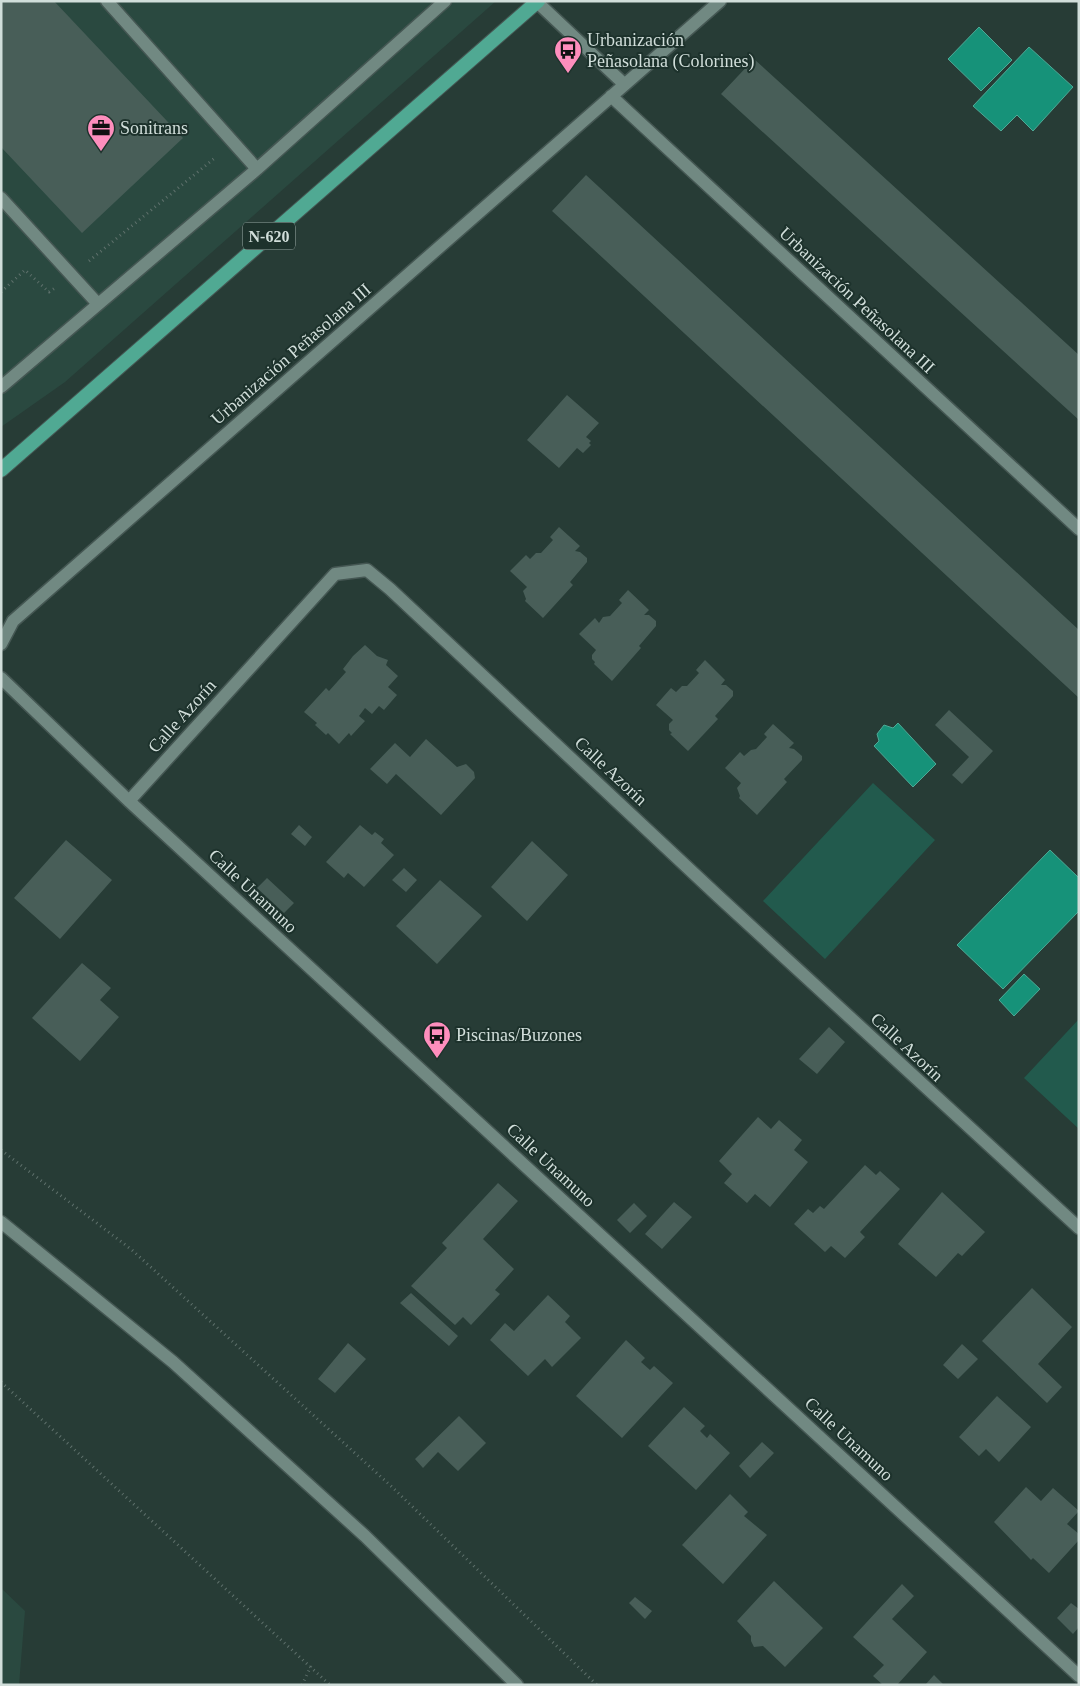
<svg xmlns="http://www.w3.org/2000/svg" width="1080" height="1686" viewBox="0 0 1080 1686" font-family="Georgia,serif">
  <rect width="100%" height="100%" fill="#273c36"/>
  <path fill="#2a4940" d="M1,1H496L65,382L1,427Z
    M1,1588L25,1611L19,1685H1Z"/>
  <path fill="#225a4d" d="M873,783L935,840L825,959L763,901Z
    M1079,1019V1129L1024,1078Z"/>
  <path fill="#169279" stroke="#4ea996" d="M979,27L1012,60L981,91L948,59Z
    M1029,47L1073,87L1033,131L1017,115L1001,131L973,106Z
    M898,723L936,764L913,787L874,746L879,741L877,734L884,725L893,728Z
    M1050,850L1079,878V911L1003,989L957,945Z
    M1024,974L1040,989L1014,1016L999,1000Z"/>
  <path fill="#485e58" d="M1,1H54L183,138L82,233L1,147Z
    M754,59L1079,355V420L721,94Z
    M586,175L1079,630V698L552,211Z
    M567,395L599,423L586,437L591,441L589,443L591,445L583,453L577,448L559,468L527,440Z
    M559,527L580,546L575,551L580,552L587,558V562L570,582L573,585L543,618L525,601L526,599L523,591L527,587L510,571L526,555L530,559L536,553H541L553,540L550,537Z
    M628,590L649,610L644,615H649L656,621V626L639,646L641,648L612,681L594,664L595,662L592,659V655L596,650L579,634L595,618L599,623L603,617L610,616L622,603L619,600Z
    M365,645L377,656L388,660L386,665L398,676L388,687L397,695L384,710L379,706L372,714L365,708L359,716L365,721L351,736L349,733L339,744L328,733L326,735L315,725L317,723L304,712L326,688L329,691L346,672L343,669L353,656Z
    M705,660L725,680L721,685H726L733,691V696L715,716L718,719L688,751L670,734L672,733L669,730V724L673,720L656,705L671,688L676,692L682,686H687L699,673L696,670Z
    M949,710L993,751L962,784L952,775L969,757L935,725Z
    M773,724L794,743L789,748L794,749L802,756V760L784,779L787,782L757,815L739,798L740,796L737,788L741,783L725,768L740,752L744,756L751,750L756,749L767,737L764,734Z
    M426,739L457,767L466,764L474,772L475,778L441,815L396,774L387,784L370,769L395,743L410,757Z
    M299,825L312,837L305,846L291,834Z
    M360,825L372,835L375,832L384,839L381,843L394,855L364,887L348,873L344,878L326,862Z
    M66,840L112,880L60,939L14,898Z
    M532,841L568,875L527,921L491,887Z
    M404,868L417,880L406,892L392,880Z
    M267,878L294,903L284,913L257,888Z
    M440,880L482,916L437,964L396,926Z
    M82,963L111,988L100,1000L119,1017L80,1061L32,1018Z
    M829,1027L845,1042L817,1074L799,1059Z
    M758,1117L771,1129L779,1120L802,1140L794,1150L808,1162L770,1207L755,1194L747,1203L724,1183L732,1174L719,1161Z
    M865,1165L876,1175L880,1171L900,1189L860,1232L865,1237L845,1258L831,1246L825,1252L794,1224L808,1209L813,1213L820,1206L824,1209Z
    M498,1183L518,1201L483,1239L514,1269L495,1290L500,1294L471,1325L463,1317L455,1325L411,1286L447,1248L442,1243Z
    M942,1192L985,1232L962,1256L958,1253L936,1277L898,1244Z
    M674,1202L692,1217L662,1249L645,1234Z
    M634,1203L647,1216L630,1233L617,1220Z
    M1032,1288L1072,1327L1038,1364L1062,1387L1047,1403L982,1341Z
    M411,1293L458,1336L449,1346L400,1303Z
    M548,1295L570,1316L565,1322L581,1338L552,1367L545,1359L528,1376L490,1340L505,1323L514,1331Z
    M626,1340L645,1358L641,1362L650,1370L654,1366L673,1383L622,1438L576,1396Z
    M348,1343L366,1359L335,1393L318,1379Z
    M962,1344L978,1359L958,1379L943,1365Z
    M997,1396L1031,1427L999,1462L986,1449L979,1456L959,1437Z
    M684,1407L705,1426L700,1431L707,1438L710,1434L730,1453L696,1490L648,1446Z
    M459,1416L486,1443L458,1471L438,1452L423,1468L415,1459Z
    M762,1442L774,1453L750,1478L739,1466Z
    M1026,1487L1041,1501L1053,1488L1079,1511L1067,1524L1079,1534V1540L1049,1573L1033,1558L1031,1560L994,1522Z
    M730,1494L748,1512L744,1516L767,1535L723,1584L682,1545Z
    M774,1581L823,1628L785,1667L763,1646L754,1647L751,1641V1636L737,1621Z
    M902,1584L914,1596L892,1619L927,1652L897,1685H883L873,1676L884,1665L853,1637Z
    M635,1597L652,1611L645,1619L629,1603Z
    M1071,1603L1079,1609V1627L1073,1634L1057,1618Z
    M934,1675L944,1685H925Z"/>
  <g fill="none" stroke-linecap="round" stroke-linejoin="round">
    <g stroke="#455753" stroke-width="15">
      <path id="minor" d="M107,1L257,169
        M537,2L624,84
        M611,96L1079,529
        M1,198L98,304
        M1,387L257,169L445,1
        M1,644L13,621L720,1
        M1,678L129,801L1079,1676
        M129,801L335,574L367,570L390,589L719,897L1079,1228"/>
    </g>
    <g stroke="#455753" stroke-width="15">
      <path id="tertiary" d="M1,1222L173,1362L365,1536L517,1685"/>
    </g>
    <g stroke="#455753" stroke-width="16">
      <path id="trunk" d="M1,470L538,1"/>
    </g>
    <path stroke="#5f716c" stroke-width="3" stroke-dasharray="1 4" stroke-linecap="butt" d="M89,261L216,157
      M1,292L25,270L49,292L55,288
      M1,1150L132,1250L391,1486L597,1685
      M1,1382L330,1685
      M302,1685L311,1666"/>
    <use href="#minor" stroke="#718982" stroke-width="12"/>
    <use href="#tertiary" stroke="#718982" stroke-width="12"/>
    <use href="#trunk" stroke="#50a993" stroke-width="14"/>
  </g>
  <defs>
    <g id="bus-pin" transform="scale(1.4375)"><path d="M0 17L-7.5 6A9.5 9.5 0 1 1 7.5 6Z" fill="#fe8ebd" stroke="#1d322c"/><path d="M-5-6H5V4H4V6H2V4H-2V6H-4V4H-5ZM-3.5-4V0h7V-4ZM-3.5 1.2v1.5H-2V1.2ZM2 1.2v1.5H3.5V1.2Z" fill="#111"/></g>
    <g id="office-pin" transform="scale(1.4375)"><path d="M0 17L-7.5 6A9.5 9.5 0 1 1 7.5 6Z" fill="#fe8ebd" stroke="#1d322c"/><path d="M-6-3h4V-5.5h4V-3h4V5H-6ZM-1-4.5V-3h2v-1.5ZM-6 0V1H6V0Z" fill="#111"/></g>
  </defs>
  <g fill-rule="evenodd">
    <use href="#bus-pin" x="568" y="50"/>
    <use href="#office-pin" x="101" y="128"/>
    <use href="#bus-pin" x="437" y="1035"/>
  </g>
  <g text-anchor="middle" stroke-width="4" stroke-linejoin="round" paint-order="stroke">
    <rect fill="#1d322c" stroke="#9baaa6" stroke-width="1" x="243" y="222.5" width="52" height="27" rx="4"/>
    <g font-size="16" font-weight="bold" fill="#d1deda">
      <text x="269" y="242">N-620</text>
    </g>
    <g font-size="18" fill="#d1deda" stroke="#1d322c" text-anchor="start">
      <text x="587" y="46">Urbanización<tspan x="587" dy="21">Peñasolana (Colorines)</tspan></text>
      <text x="120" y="134">Sonitrans</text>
      <text x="456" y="1041">Piscinas/Buzones</text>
    </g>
    <g font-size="18" fill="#d1deda" stroke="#1d322c">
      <text transform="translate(857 300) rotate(43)" y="6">Urbanización Peñasolana III</text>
      <text transform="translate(291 354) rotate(-41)" y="6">Urbanización Peñasolana III</text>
      <text transform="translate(182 716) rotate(-48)" y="6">Calle Azorín</text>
      <text transform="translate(611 771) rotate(43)" y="6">Calle Azorín</text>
      <text transform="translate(253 891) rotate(43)" y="6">Calle Unamuno</text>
      <text transform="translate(907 1047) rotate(43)" y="6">Calle Azorín</text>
      <text transform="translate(551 1165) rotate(43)" y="6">Calle Unamuno</text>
      <text transform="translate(849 1439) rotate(43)" y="6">Calle Unamuno</text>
    </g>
  </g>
  <rect width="1080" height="1686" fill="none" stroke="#d1deda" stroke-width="5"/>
</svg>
